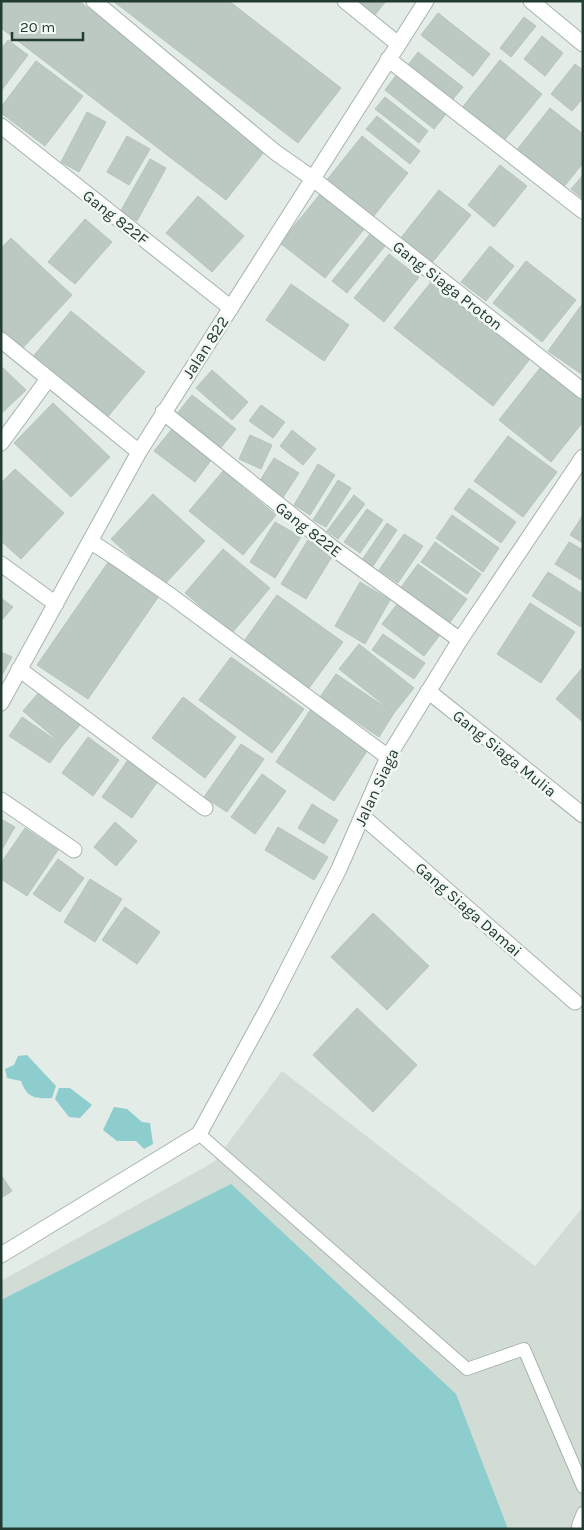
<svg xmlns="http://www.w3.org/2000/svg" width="584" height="1530" viewBox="0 0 584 1530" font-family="Karla,sans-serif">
  <rect width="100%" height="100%" fill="#e3ece6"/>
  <path fill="#d1dcd5" d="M282,1071L535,1266L583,1207V1529H1V1281L214,1162Z"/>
  <path fill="#8ecdce" d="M27,1055L56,1086L52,1098C35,1099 27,1098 21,1081L7,1078L5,1069L14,1065L18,1056Z
    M59,1088H70L92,1105L80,1118L69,1117L55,1099Z
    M114,1107L127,1109L142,1122L150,1123L153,1144L144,1149L136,1141H117L103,1130Z
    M231,1184L456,1394L508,1529H1V1300Z"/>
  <path fill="#bbc9c2" stroke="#b5c5bc" d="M1,1H79L268,147L226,200L1,28Z
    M113,1H229L341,88L298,143Z
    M355,1H386L374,16Z
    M438,13L490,54L473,76L421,35Z
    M524,17L536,26L511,57L500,48Z
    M542,36L563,53L545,76L524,59Z
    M8,40L28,55L1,91V49Z
    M418,52L463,87L449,104L405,69Z
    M500,60L542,94L503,142L461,109Z
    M36,61L83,96L45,146L1,113V107Z
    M575,64L583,70V98L572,111L551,94Z
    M400,70L450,109L434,129L385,90Z
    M385,97L428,131L419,143L375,109Z
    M550,108L583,134V163L563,188L516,151Z
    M87,112L106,122L79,172L61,162Z
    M377,116L420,151L410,164L366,129Z
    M127,136L150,149L129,185L107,172Z
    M362,136L408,173L373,217L326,181Z
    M150,159L166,168L137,221L120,212Z
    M500,165L527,186L494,227L468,205Z
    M583,175V199L571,189Z
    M439,190L471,215L431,264L400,239Z
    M321,193L365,228L325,278L280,243Z
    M198,196L244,236L212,272L166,233Z
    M85,219L112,242L75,284L48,262Z
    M370,234L385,246L347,293L332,281Z
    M11,238L72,295L19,352L1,336V248Z
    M490,246L514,266L486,301L461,282Z
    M389,254L419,277L384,322L354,298Z
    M526,261L576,300L542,342L493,303Z
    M432,281L530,359L493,406L394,328Z
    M291,284L349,325L324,361L266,320Z
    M583,303V375L548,351Z
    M71,311L145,372L105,420L31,359Z
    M1,366L26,390L1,414Z
    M540,368L583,401V422L551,462L499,420Z
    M212,370L248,402L232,420L196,388Z
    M192,395L236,429L219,450L175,416Z
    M53,403L110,457L71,497L14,443Z
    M261,405L285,422L273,438L249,421Z
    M172,429L212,459L195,482L154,451Z
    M292,430L316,449L303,465L280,446Z
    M250,435L272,445L261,469L239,459Z
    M508,436L557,472L523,517L474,481Z
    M274,458L299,473L282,499L258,484Z
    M318,464L335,475L310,515L294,505Z
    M15,469L64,513L21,559L1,541V483Z
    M223,471L276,515L243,555L189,511Z
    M338,480L351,488L326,527L313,520Z
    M469,488L516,522L501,543L454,509Z
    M153,494L205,541L163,586L111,539Z
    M354,495L365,504L338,539L327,531Z
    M367,509L383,520L360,553L344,542Z
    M452,515L499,548L483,572L436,538Z
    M583,515V543L570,535Z
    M275,522L301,537L275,578L250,562Z
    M387,523L397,530L373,566L362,560Z
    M404,534L423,546L398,583L379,570Z
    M308,540L333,555L306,599L281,584Z
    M435,542L481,574L467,594L421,562Z
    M569,542L583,550V581L555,564Z
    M223,549L270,588L232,633L185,593Z
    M111,558L161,593L88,699L37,665Z
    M418,564L467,599L448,625L399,590Z
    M548,572L583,594V625L581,627L532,596Z
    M360,582L390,600L365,644L335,626Z
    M277,595L343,642L309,688L244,641Z
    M1,598L13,607L1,621Z
    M401,599L443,631L424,656L382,624Z
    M530,603L575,632L541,683L497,654Z
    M383,634L425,663L414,679L372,650Z
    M359,644L414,688L394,713L339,669Z
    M1,652L12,657L1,677Z
    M231,657L304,709L272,753L199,700Z
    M583,667V722L556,699Z
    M336,674L394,713L379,737L320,697Z
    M40,691L80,725L63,745L23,711Z
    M183,697L236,737L205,778L152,738Z
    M311,709L369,748L334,801L276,762Z
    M22,717L63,745L50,763L9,736Z
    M88,737L119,760L93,796L62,773Z
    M241,744L264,759L227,812L204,797Z
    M128,760L158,781L132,818L102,797Z
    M262,774L286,791L255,834L231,817Z
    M312,804L338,820L324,844L298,828Z
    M1,819L15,827L1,851Z
    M115,822L137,841L116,866L94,847Z
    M278,827L328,857L314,880L265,850Z
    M25,828L58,850L27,896L1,879V863Z
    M58,859L84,878L60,912L33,894Z
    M90,879L122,899L95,942L64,922Z
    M125,907L160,932L137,964L102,940Z
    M373,913L429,966L387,1010L331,957Z
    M357,1008L417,1065L373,1112L313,1055Z
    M1,1175L12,1191L1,1198Z"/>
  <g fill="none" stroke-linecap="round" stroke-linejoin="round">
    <g stroke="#a6b4ac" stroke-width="14">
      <path id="lane" d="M199,1134L467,1369L524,1349L583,1487
        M579,1529L578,1526L583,1513"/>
    </g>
    <g stroke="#a6b4ac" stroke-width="17">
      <path id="street" d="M94,1L275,152L312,178L583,391
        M345,1L398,44
        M531,1L583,44
        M388,59L583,211
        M1,126L231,308
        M1,340L139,452
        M163,412L333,548L460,640
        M1,443L48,379
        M90,541L122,562L171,596L388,757
        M1,564L56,604
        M19,669L205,808
        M428,691L583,815
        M1,703L139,452L426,1
        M1,800L74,850
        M362,816L575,1002
        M1,1255L199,1134L270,1004L339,869L388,757L460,640L583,457"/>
    </g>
    <use href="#lane" stroke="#fff" stroke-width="12"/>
    <use href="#street" stroke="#fff" stroke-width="15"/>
  </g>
  <g text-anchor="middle" stroke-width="5" stroke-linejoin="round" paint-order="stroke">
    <g font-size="16" fill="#233c32" stroke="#f3f8f5">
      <text transform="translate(116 217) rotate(38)" y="6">Gang 822F</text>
      <text transform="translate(448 285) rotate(38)" y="6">Gang Siaga Proton</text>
      <text transform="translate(205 347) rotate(-57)" y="6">Jalan 822</text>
      <text transform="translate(309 529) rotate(38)" y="6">Gang 822E</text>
      <text transform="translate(505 753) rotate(39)" y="6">Gang Siaga Mulia</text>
      <text transform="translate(376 787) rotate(-65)" y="6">Jalan Siaga</text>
      <text transform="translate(469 909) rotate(41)" y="6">Gang Siaga Damai</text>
    </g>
  </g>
  <rect width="584" height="1530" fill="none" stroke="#233c32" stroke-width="5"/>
  <path d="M12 32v8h71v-8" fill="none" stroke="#233c32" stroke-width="2.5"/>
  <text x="20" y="32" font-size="15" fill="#233c32" stroke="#f3f8f5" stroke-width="4" paint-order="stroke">20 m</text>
</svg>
